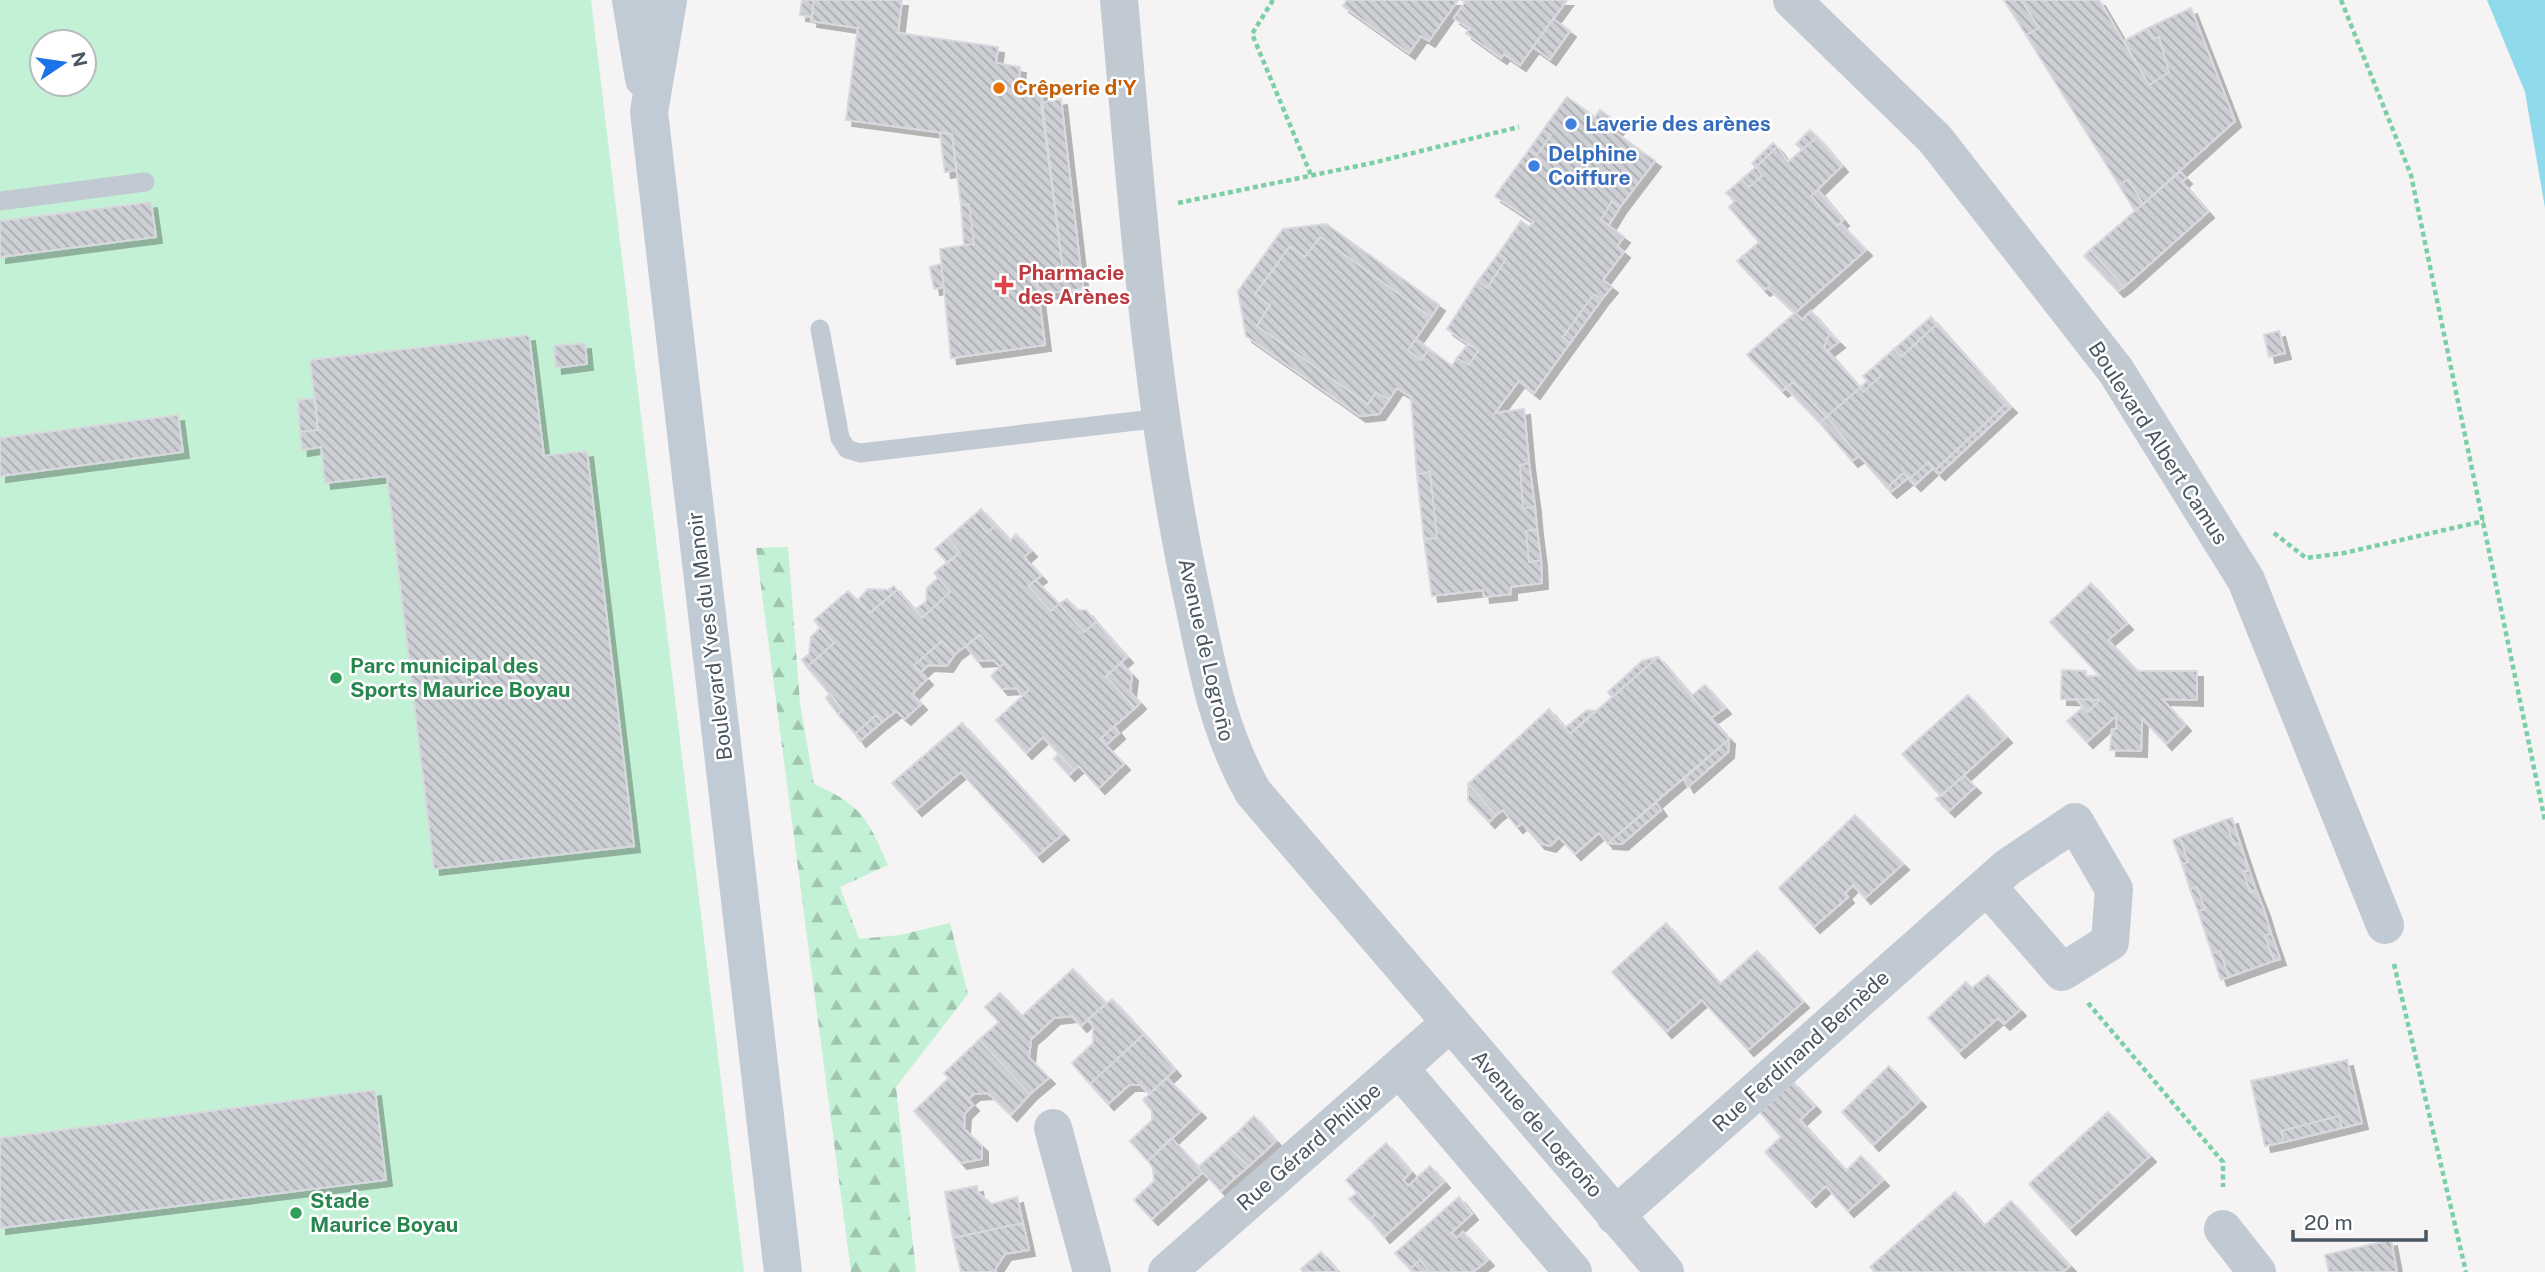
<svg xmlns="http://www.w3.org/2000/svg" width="2545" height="1272" viewBox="0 0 2545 1272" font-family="'Public Sans',sans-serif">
  <defs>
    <pattern id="forest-firs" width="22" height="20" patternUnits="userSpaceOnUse" patternTransform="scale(1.75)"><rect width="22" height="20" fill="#c3f1d5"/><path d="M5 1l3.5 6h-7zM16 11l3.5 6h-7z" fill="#a0c6b0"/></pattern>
    <pattern id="building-back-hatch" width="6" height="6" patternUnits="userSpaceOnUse" patternTransform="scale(1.75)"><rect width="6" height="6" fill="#cdcfd5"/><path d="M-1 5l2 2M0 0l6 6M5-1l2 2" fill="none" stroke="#a8abb0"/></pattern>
    <filter id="shadow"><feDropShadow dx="6" dy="6" stdDeviation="0" flood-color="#0004"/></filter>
  </defs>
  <rect width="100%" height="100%" fill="#f5f3f3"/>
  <path fill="url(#forest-firs)" d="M788,547L800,703L814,784C861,805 868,818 888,865L840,887L859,939L900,935L950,923L968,994L896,1087L916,1272H851L756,548Z"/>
  <path fill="#c3f1d5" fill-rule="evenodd" d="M0,0H591L744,1272H0ZM42,42H84V84H42Z"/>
  <path fill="#90daee" d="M2487,0H2545V208L2525,92Z"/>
  <path fill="url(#building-back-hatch)" stroke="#d7d9de" stroke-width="2" filter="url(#shadow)" d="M802,0H814L812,17L800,15Z
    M814,0H902L898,33L998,47L996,63L1020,67L1018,89L1041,92L1063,271L1036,274L1045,345L951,358L940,249L974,244L969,204L961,205L952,134L846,120L858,28L811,21Z
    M1347,0H1458L1429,41L1421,36L1409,53L1343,6Z
    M1462,0H1567L1520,65L1504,54L1501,58L1466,33L1470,29L1454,18L1465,2Z
    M2004,0H2021L2039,28L2026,35Z
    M2021,0H2099L2149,85L2169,72L2159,37L2153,39L2148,28L2191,8L2235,121L2143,204L2128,179L2119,185L2026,35L2039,28Z
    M1553,19L1570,31L1550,59L1533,47Z
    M2148,28L2153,39L2159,37L2169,72L2149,85L2124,41Z
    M1567,97L1595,117L1600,110L1620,125L1615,132L1655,161L1620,207L1612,201L1601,220L1624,237L1617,246L1624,252L1603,280L1612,287L1602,299L1594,294L1563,337L1570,343L1534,393L1519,381L1495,413L1524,409L1529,463L1520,465L1523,508L1535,507L1537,529L1526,531L1529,562L1541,560L1542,583L1511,587V594L1484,597L1483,590L1432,596L1424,539L1437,538L1430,472L1417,474L1411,397L1397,388L1389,400L1376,392L1368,404L1257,326L1270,305L1255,294L1290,246L1305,257L1320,237L1431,317L1408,350L1421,360L1429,349L1452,366L1457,358L1469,365L1478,351L1447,329L1478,281L1487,288L1506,259L1499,253L1521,221L1529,227L1534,222L1495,196L1529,150L1537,155L1551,135L1543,130Z
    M1061,99L1083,289L1039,294L1036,274L1063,271L1041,103Z
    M1543,130L1551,135L1537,155L1529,150Z
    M1810,130L1817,137L1802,150L1796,144Z
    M940,133L952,134L956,170L945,172Z
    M1817,137L1842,166L1811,196L1837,226L1840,223L1866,250L1795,313L1768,288L1771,285L1744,255L1759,242L1729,207L1735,201L1726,193L1742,179L1749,187L1762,176L1756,167L1777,147L1788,162Z
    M1773,143L1777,147L1756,167L1752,163Z
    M1756,167L1762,176L1749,187L1742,179Z
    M2180,172L2186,178L2182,182L2208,212L2124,287L2090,250Z
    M2128,179L2143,204L2135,211L2119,185Z
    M1818,190L1843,220L1837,226L1811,196Z
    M1612,201L1620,207L1609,225L1601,220Z
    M151,202L156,237L0,257V221Z
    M969,204L974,244L964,245L961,205Z
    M1326,224L1439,305L1431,317L1320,237L1305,257L1290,246L1255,294L1270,305L1257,326L1368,404L1376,392L1389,400L1379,414L1360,416L1246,336L1238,291L1283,229Z
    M2090,250L2124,287L2118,291L2084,256Z
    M1499,253L1506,259L1487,288L1478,281Z
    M1744,255L1771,285L1764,290L1737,261Z
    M941,264L944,287L934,289L930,267Z
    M1594,294L1602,299L1570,343L1563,337Z
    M1811,311L1830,333L1824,347L1860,388L1826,417L1793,382L1786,388L1752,350L1795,313L1802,320Z
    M1931,317L1937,324L1901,357L1894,349Z
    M1937,324L2007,403L1935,470L1929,462L1909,479L1903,473L1887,488L1826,417L1860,388L1863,392L1882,375L1874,367L1894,349L1901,357Z
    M2279,331L2285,353L2269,357L2264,335Z
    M1830,333L1839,342L1827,351L1824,347Z
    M529,335L544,456L587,451L634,846L434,869L387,476L325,483L321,447L302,450L300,432L318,430L310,360Z
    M1416,339L1429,349L1421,360L1408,350Z
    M585,343L587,364L556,368L554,346Z
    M1469,343L1478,351L1469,365L1457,358Z
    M1752,350L1786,388L1782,391L1747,355Z
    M1874,367L1882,375L1863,392L1860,388L1867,381L1863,376Z
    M1793,382L1826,417L1820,423L1786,388Z
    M315,398L318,430L300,432L298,400Z
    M2007,403L2011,407L1939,474L1935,470Z
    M178,415L183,452L0,476V438Z
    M1826,417L1859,456L1852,461L1820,423Z
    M1929,462L1933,468L1915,485L1909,479Z
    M1529,463L1535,507L1523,508L1520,465Z
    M1430,472L1437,538L1424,539L1417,474Z
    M1903,473L1908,478L1891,492L1887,488Z
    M981,509L996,525L987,533L973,516Z
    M973,516L987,533L996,525L1010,541L1016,534L1031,551L1024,557L1041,576L1028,586L1051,611L1059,604L1084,632L1096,622L1127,657L1106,676L1135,708L1100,739L1124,764L1099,788L1079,766L1074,770L1043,737L1026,753L996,720L1029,690L980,635L955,654L942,641L914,665L927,679L912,694L921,704L905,719L896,711L882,722L876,715L855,734L838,714L843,710L807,667L834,643L814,620L848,591L870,613L897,590L922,618L950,592L934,573L960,552L948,538Z
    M1537,529L1541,560L1529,562L1526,531Z
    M948,538L960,552L948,563L935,549Z
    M938,578L950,592L922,618L915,609L926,602L927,588Z
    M1035,580L1059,604L1051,611L1028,586Z
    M2091,583L2127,624L2108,640L2137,671H2197V700L2162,699L2185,725L2166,744L2142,718L2141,751L2110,750L2112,729H2116L2117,715L2087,742L2067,721L2082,708L2088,712L2100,700L2061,699L2062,670L2086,671V676H2100L2050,622Z
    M894,586L897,590L870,613L857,601L868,589L888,590Z
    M1067,599L1077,610H1086L1096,622L1084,632L1059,604Z
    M820,628L834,643L807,667L802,660L809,654L811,637Z
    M980,635L1004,663L1000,667L994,660L977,661L966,646Z
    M942,641L955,654L947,666L928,665L921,672L914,665Z
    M1658,657L1729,739L1608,843L1599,833L1575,854L1559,837L1550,846L1539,843L1522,823L1517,827L1503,810L1496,815L1468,784L1549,709L1570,734Z
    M1658,657L1612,697L1608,692L1642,661Z
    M1004,663L1029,690L1022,696L1017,688L1002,689L991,676Z
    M1121,663L1132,675L1130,692L1140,703L1135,708L1106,676Z
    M1705,685L1725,708L1711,718L1691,696Z
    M830,693L843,710L838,714L826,698Z
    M1968,695L2006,737L1941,796L1902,754Z
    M2076,699L2100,700L2088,712Z
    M1587,710L1595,711L1570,734L1565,728Z
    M876,715L882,722L860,741L855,734Z
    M962,723L1063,834L1037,856L961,772L916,810L892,783Z
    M1114,726L1119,733L1106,745L1100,739Z
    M1729,739L1728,752L1688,787L1684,779Z
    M1058,754L1074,770L1069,775L1054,759Z
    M1964,776L1975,787L1949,811L1936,799Z
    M1468,784L1496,815L1489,822L1468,800Z
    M1656,803L1661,810L1622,844L1608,843Z
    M1855,815L1903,864L1865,898L1853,885L1845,893L1848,897L1814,927L1779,888Z
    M2232,818L2240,843L2234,845L2225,820Z
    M2225,820L2234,845L2240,843L2249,870L2243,871L2250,892L2256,890L2264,910L2271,933L2265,936L2274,961L2229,977L2220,951L2212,953L2198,911L2205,909L2197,887L2190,889L2182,864L2188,862L2180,837Z
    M2180,837L2188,862L2182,864L2173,840Z
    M2249,870L2256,890L2250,892L2243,871Z
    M2197,887L2205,909L2198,911L2190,889Z
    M1666,923L1720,984L1757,951L1803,1002L1748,1050L1702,1000L1666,1032L1612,972Z
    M2271,933L2280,959L2274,961L2265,936Z
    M2220,951L2229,977L2221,980L2212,953Z
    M1073,969L1106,1003L1081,1026L1072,1016L1054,1018L1038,1033L1022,1016Z
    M1988,975L2020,1010L2004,1024L1998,1018L1959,1052L1928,1018L1966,982L1972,988Z
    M1000,993L1038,1033L1031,1039L1029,1058L1049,1078L1030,1094L979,1040L999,1022L985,1007Z
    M1112,999L1144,1034L1090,1084L1072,1063L1093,1043V1026L1088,1020Z
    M1144,1034L1175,1070L1149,1094L1141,1085H1129L1108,1104L1090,1084Z
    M979,1040L1030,1094L1011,1115L988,1093L974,1094L968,1099L944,1073Z
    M2347,1060L2362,1123L2342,1128L2339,1116L2281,1131L2284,1142L2265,1146L2251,1081Z
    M1889,1066L1920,1101L1873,1145L1842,1112Z
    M949,1078L973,1105L965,1113L964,1129L982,1146V1159L961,1163L914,1111Z
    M1167,1078L1200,1112L1148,1161L1130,1141L1152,1120V1111L1143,1100Z
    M1793,1082L1815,1106L1800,1120L1846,1171L1861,1156L1883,1180L1848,1211L1826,1186L1810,1201L1765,1152L1781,1137L1760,1112Z
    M375,1090L386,1180L0,1228V1138Z
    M2108,1112L2150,1156L2070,1229L2029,1184Z
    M1254,1116L1276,1141L1262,1154L1239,1131Z
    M2339,1116L2342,1128L2284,1142L2281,1131Z
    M1239,1131L1262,1154L1249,1166L1225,1143Z
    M1171,1138L1203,1172L1152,1219L1134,1200L1154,1181L1153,1168L1148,1161Z
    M1225,1143L1249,1166L1235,1178L1213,1154Z
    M1386,1143L1411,1172L1403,1180L1408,1186L1430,1166L1444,1182L1384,1237L1370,1220L1376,1213L1346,1180Z
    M1213,1154L1235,1178L1221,1191L1198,1167Z
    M977,1186L978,1193L992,1204L1017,1197L1023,1223L953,1238L945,1192Z
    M1358,1192L1376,1213L1370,1220L1349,1199Z
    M1955,1192L1984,1226L2011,1201L2070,1266L2063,1272H1875L1870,1267Z
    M1459,1197L1472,1214L1451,1233L1457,1238L1463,1232L1488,1260L1473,1272H1429L1420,1260L1410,1269L1395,1253Z
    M1023,1223L1029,1250L1005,1254L996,1268V1272H961L953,1238Z
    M2391,1240L2397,1272H2329L2325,1255Z
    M1321,1252L1338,1272H1303L1301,1269Z
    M1420,1260L1429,1272H1412L1410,1269Z"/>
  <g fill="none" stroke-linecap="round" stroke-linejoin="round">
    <path stroke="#7ad0a6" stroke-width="4.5" stroke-dasharray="5 3.5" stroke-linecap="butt" d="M1273,0L1252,34L1311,175
      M2341,0L2411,175L2545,821
      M1178,203L1372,163L1519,127
      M2274,533L2306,558L2344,553L2484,521
      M2394,964L2466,1272
      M2088,1003L2223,1162V1187"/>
    <path stroke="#c1cad2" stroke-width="19" d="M0,201L145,182
      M820,329L840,438L847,449L860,453L1162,418"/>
    <path stroke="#c1cad2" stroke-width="38" d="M1119,0C1137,199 1150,399 1192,595C1207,666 1217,728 1253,792L1665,1272
      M1792,0L1935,139L2116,371L2246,580L2385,925
      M1399,1068L1573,1272
      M1053,1128L1092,1272
      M1615,1216L2008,867L2075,822L2114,889L2110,942L2062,972L1987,886
      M2223,1229L2257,1272
      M1167,1272L1450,1023"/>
    <path stroke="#c1cbd6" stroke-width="38" d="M631,0L644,79
      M668,0L649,112L783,1272"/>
  </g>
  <circle fill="#e8710a" stroke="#fff" stroke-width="2.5" cx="999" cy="88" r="7"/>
  <g fill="#3f7fe0" stroke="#fff" stroke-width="2.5">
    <circle cx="1571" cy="124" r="7"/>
    <circle cx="1534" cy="166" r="7"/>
  </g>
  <path fill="#e0444e" stroke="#fff" stroke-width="2.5" d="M1000.5 274.5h7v7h7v7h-7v7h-7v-7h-7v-7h7z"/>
  <g fill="#2e9e5b" stroke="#fff" stroke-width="2.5">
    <circle cx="336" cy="678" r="7"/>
    <circle cx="296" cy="1213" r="7"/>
  </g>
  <g text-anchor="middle" stroke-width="5" stroke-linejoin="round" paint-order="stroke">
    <g font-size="21" font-weight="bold" fill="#c56008" stroke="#fff" text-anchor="start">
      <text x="1013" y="95">Crêperie d'Y</text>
    </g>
    <g font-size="21" font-weight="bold" fill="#366cbe" stroke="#fff" text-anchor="start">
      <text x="1585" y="131">Laverie des arènes</text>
      <text x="1548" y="161">Delphine<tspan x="1548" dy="24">Coiffure</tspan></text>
    </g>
    <g font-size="21" font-weight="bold" fill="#be3a42" stroke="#fff" text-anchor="start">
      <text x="1018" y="280">Pharmacie<tspan x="1018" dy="24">des Arènes</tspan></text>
    </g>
    <g font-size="21" fill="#4a5661" stroke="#fff">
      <text transform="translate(2158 443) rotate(57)" y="7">Boulevard Albert Camus</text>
      <text transform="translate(710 636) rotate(-97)" y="7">Boulevard Yves du Manoir</text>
      <text transform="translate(1206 650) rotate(77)" y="7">Avenue de Logroño</text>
      <text transform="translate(1801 1051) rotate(-42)" y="7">Rue Ferdinand Bernède</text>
      <text transform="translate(1537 1124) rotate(49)" y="7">Avenue de Logroño</text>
      <text transform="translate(1309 1147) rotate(-41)" y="7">Rue Gérard Philipe</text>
    </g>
    <g font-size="21" font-weight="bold" fill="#27864d" stroke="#fff" text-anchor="start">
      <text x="350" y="673">Parc municipal des<tspan x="350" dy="24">Sports Maurice Boyau</tspan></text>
      <text x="310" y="1208">Stade<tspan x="310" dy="24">Maurice Boyau</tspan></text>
    </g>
  </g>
  <g transform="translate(63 63) rotate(77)"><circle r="33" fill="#ffffff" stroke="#b7bbc0" stroke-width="2"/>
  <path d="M0-5L12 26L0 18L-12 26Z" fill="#1a73e8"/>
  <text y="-10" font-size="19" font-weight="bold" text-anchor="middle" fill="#4a5661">N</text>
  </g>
  <path d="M2293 1230v10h133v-10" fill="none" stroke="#4a5661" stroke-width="3.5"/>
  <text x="2304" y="1230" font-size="21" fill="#4a5661" stroke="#ffffff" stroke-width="5" paint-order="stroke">20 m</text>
</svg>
